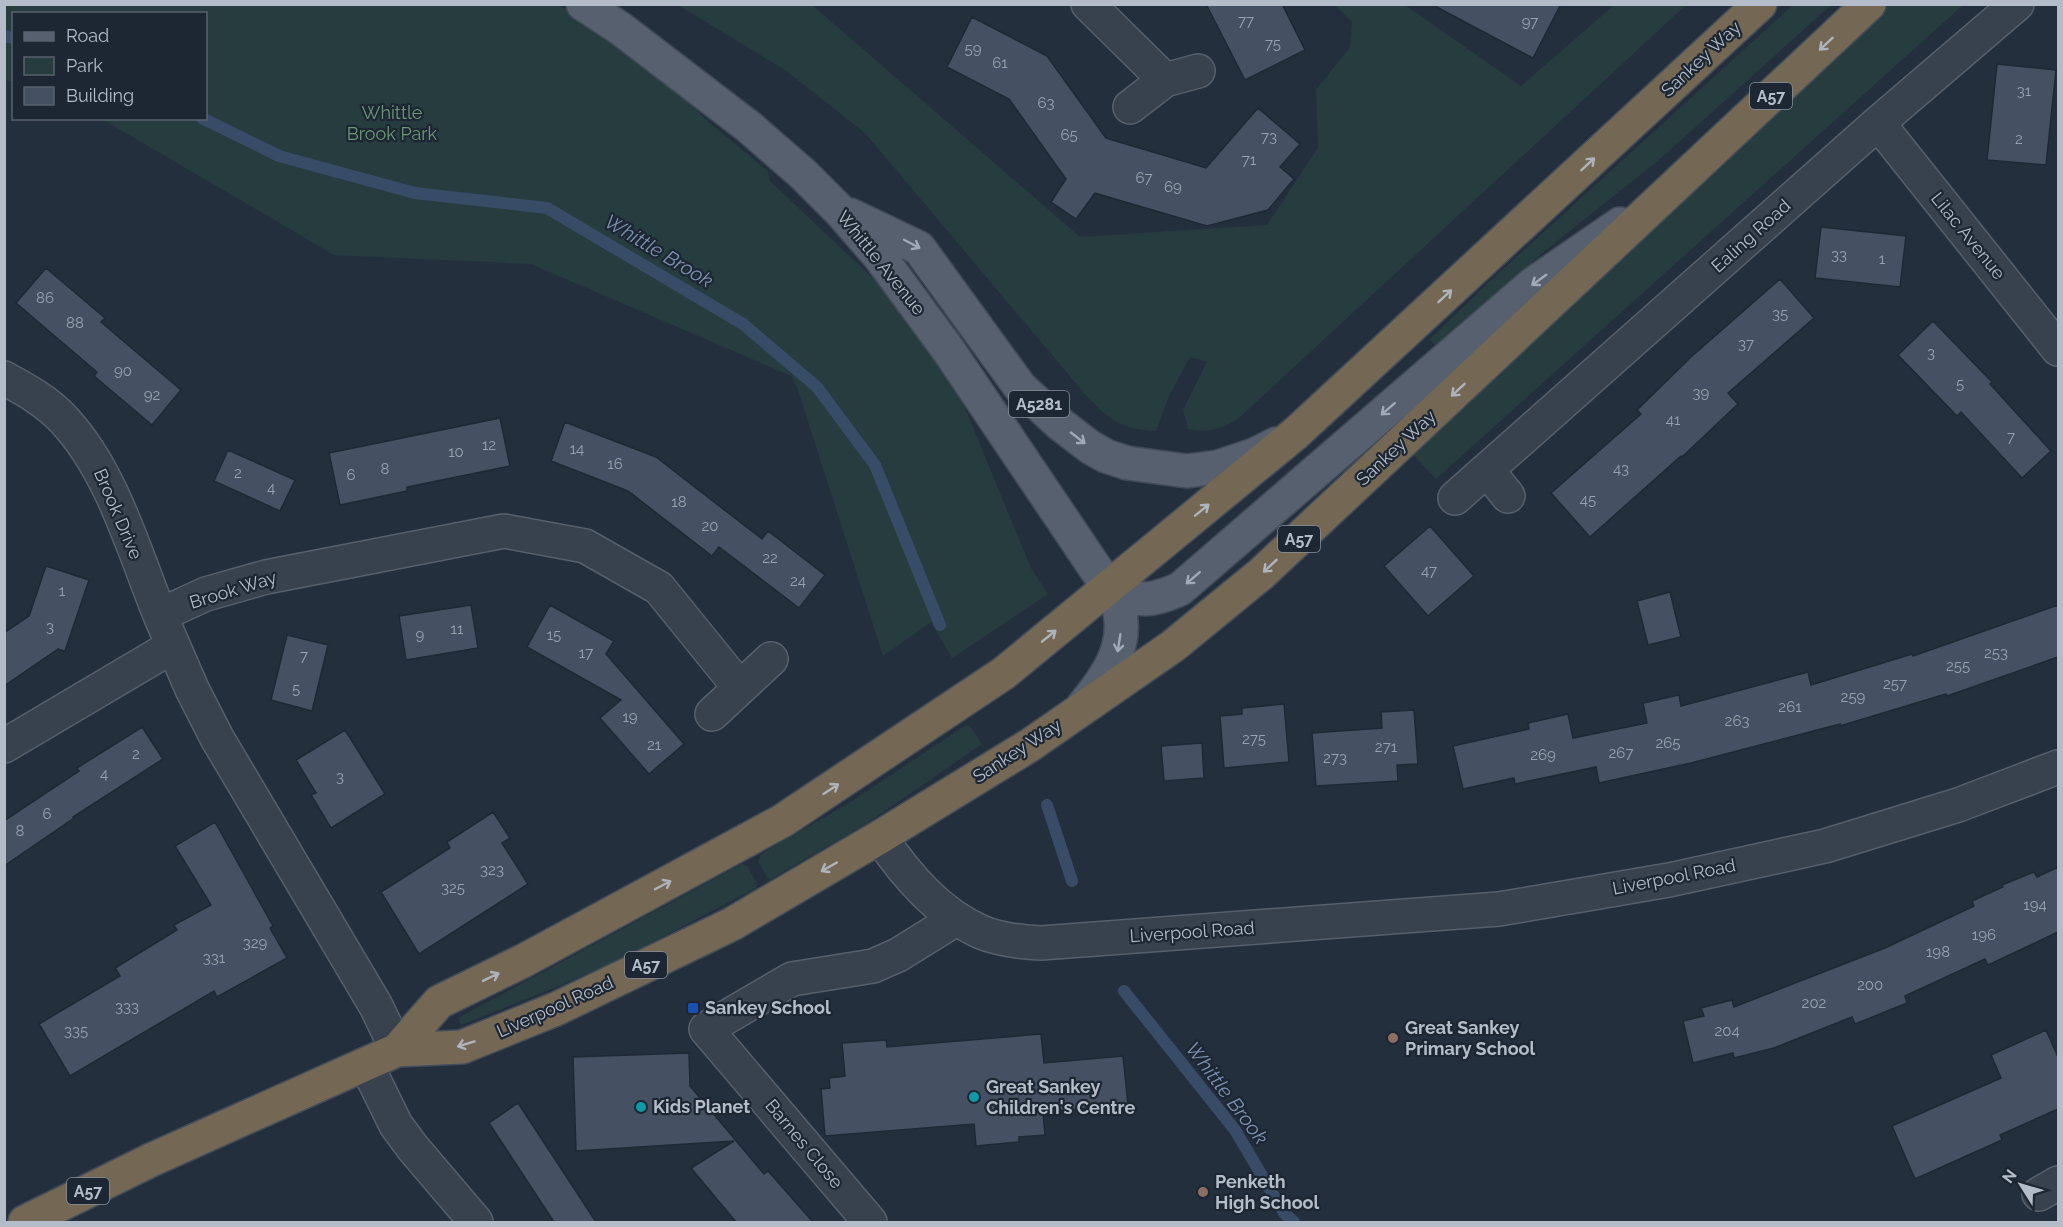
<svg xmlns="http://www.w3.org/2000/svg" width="2063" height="1227" viewBox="0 0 2063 1227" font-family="Raleway,sans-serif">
  <rect width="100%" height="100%" fill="#242f3e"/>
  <path fill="#263c3f" d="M4,5H559L665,81L712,125L768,171L769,180L936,338L1031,568L1048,594L952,658L931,622L883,656L797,387L791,376L531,264L334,255L102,119L206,118V14H14L13,82L5,80Z
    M678,5H812L1080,237L1267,225L1318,148L1316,90L1350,47L1352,22L1335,5H1405L1521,86L1614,5H1686L1240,417C1224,429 1208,433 1188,429L1183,410L1207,362L1190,357L1168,398L1156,431C1121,430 1107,418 1084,393L865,133L785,70Z
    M1793,5H1831L1660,159L1546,250L1436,346L1430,339L1490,281Z
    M1889,5H1963L1436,479L1411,453L1699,178Z
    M966,725L970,726L982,744L866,824L769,880L758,862L761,854L852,801Z
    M742,864L747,866L757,883L756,888L630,954L566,983L461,1025L458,1018Z"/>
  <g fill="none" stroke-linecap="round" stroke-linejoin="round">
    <path stroke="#394c67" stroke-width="12" d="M4,36L14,38
      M202,118L279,156L415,193L547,208L743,324L817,387L875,465L940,625
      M1047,805L1072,881
      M1124,991L1235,1130L1284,1213L1294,1222"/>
  </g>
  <path fill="#455162" stroke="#1f2835" stroke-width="1.5" d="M1206,4H1282L1305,50L1245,80Z
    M1431,4H1561L1533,58Z
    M972,17L1047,56L1106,138L1206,168L1258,108L1300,144L1280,167L1294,179L1268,210L1207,226L1095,193L1076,219L1051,202L1066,179L1009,99L947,67Z
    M1997,64L2056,70L2046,165L1987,160Z
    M1821,227L1906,236L1900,287L1815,278Z
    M46,268L105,318L101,322L181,390L152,425L94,376L97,372L16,303Z
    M1780,279L1814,318L1728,393L1738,404L1682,457L1681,456L1590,537L1551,493L1641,414L1637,410L1691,357Z
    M1933,321L1992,382L1990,384L2051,451L2022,478L1961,412L1957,416L1898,355Z
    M500,418L510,466L407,487V491L340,505L329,453Z
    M565,422L656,457L762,539L768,531L825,575L799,608L719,547L712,556L628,491L551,461Z
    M228,450L295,480L280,511L214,481Z
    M1430,526L1474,576L1428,616L1384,566Z
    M46,566L89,580L65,651L58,649L4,686V633L29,616Z
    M1670,592L1681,637L1648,645L1637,601Z
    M471,605L478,648L406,660L399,616Z
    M550,605L614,641L606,654L684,744L649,774L600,718L621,700L527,647Z
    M2058,605V657L1947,696L1946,694L1840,726V724L1691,763L1599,783L1596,767L1515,784L1514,778L1463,789L1453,746L1529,729L1528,723L1568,714L1573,738L1647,723L1643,703L1679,695L1681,706L1808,672L1811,685L1912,654L1913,656Z
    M287,635L328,645L312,711L271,700Z
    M1284,704L1289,762L1224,768L1220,716L1242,714V708Z
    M1414,710L1418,764L1397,765L1398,781L1316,786L1312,733L1382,728L1381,712Z
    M142,727L163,759L73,817L74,818L4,866V821L79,771L77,768Z
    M345,730L385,794L331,828L311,795L316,793L296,760Z
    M1202,743L1204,778L1164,781L1161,746Z
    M493,812L510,838L502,843L528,884L419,954L381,892L450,848L447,842Z
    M215,822L273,926L270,928L287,958L217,997L214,991L70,1076L39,1024L120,976L115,968L177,930L174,925L211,905L175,846Z
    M2058,867V932L1988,965L1985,959L1905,996L1907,1003L1855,1024L1852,1017L1774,1048L1734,1058L1733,1053L1693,1063L1683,1021L1704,1016L1701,1008L1732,1000L1734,1007L1885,948L1974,906L1972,901L2003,887L2002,885L2034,872L2037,877Z
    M2046,1030L2058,1057V1109L2000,1135L2002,1140L1915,1179L1892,1126L2001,1078L1991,1055Z
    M1041,1034L1044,1063L1123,1056L1128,1105L1043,1112L1045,1135L1019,1137V1142L976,1146L974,1124L825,1136L821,1089L830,1088L829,1078L845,1076L842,1043L886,1040L887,1047Z
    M689,1053L690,1086L764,1174L768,1171L813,1222H736L691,1168L734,1141L576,1151L573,1057Z
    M518,1103L560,1167L596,1222H554L489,1123Z"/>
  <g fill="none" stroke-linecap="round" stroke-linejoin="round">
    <g stroke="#565f6c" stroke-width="36">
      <path id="minor" d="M1088,4L1165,80
        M1130,107L1165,80L1198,71
        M1878,123L2058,349
        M4,378C26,390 48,402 65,421C112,472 134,551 160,615
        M1487,470L1508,496
        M1455,498L1878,123L2017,4
        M712,714L771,659
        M4,746L173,646
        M880,837C906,875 938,913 981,932C1000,940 1021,942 1041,943L1499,909L1669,880L1825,846L1958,805L2058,767
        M397,1050L376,1006L217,738L192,689L160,615L206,594L266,577L504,531L585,546L659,588L740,688
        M366,1064L396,1125L413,1148L476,1222
        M2039,1194L2058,1183
        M870,1222L706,1029L792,979L873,966L898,955L956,919"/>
    </g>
    <g stroke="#414a57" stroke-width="36">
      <path id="major" d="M583,4L621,29L749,127L803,174L840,211L880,257L949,351L1108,587C1112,594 1117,601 1119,608C1129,647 1106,678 1083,706
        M850,215L919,248L1020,387L1060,424L1090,447L1106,456L1127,463L1187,471L1218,467L1254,455L1276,444
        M1108,587C1140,602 1147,603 1180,589L1533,284L1620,224"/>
    </g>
    <g stroke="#434c59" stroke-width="36">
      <path id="highway" d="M397,1050L439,1002L523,961L782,821L1004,673L1296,433L1760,4
        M25,1222L151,1160L397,1050L462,1047L556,1009L732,924L880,837L1030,745L1173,646L1261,574L1869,4"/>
    </g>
    <use href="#minor" stroke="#38414e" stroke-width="33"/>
    <use href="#major" stroke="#56606e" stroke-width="33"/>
    <use href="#highway" stroke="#746855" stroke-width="33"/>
  </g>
  <defs><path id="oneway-shaft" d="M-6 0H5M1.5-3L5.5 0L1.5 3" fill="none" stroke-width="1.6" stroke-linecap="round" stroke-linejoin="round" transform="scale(1.5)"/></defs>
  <g stroke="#aeb4bd">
    <use href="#oneway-shaft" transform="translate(1826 44) rotate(137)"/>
    <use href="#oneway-shaft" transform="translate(1588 164) rotate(-43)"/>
    <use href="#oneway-shaft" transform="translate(1445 296) rotate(-43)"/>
    <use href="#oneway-shaft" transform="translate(1458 390) rotate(137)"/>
    <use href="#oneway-shaft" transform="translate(1202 510) rotate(-39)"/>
    <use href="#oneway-shaft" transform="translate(1270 566) rotate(137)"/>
    <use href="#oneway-shaft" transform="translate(1049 636) rotate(-39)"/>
    <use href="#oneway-shaft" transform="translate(831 789) rotate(-33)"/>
    <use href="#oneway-shaft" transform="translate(829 867) rotate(150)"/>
    <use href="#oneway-shaft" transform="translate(663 885) rotate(-28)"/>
    <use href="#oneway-shaft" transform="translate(491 977) rotate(-26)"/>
    <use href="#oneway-shaft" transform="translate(466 1044) rotate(163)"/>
  </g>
  <g stroke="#a1aab7">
    <use href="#oneway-shaft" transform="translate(912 244) rotate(28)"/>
    <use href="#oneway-shaft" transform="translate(1539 280) rotate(144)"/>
    <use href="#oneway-shaft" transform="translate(1388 409) rotate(139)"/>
    <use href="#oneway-shaft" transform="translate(1078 438) rotate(38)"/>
    <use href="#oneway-shaft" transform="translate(1193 578) rotate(139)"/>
    <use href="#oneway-shaft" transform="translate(1119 643) rotate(99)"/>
  </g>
  <rect fill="#1a4fb4" stroke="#1d2633" stroke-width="2" x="687" y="1002" width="12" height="12" rx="3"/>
  <g fill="#8d6e63" stroke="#1d2633" stroke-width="2">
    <circle cx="1393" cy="1038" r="6"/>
    <circle cx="1203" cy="1192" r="6"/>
  </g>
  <g fill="#0f9aa8" stroke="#1d2633" stroke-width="2">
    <circle cx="974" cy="1097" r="6"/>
    <circle cx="641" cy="1107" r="6"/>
  </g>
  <g text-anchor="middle" stroke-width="4.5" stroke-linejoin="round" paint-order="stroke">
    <g font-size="15" fill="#98a1af">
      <text x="1246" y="26">77</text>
      <text x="1530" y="27">97</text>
      <text x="1273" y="49">75</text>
      <text x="973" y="54">59</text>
      <text x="1000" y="68">61</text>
      <text x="2024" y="96">31</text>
      <text x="1046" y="108">63</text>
      <text x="1069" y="140">65</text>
      <text x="1269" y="142">73</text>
      <text x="2019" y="144">2</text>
      <text x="1249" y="165">71</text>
      <text x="1144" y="183">67</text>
      <text x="1173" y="192">69</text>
      <text x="1839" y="260">33</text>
      <text x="1882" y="264">1</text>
      <text x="45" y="303">86</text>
      <text x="1780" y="319">35</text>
      <text x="75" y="328">88</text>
      <text x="1746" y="349">37</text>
      <text x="1931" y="358">3</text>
      <text x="123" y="376">90</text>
      <text x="1960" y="389">5</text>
      <text x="1701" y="398">39</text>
      <text x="152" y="400">92</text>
      <text x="1673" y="425">41</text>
      <text x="2011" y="442">7</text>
      <text x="489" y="450">12</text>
      <text x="577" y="454">14</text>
      <text x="456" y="457">10</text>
      <text x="615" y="469">16</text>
      <text x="385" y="474">8</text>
      <text x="1621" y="474">43</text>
      <text x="238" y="478">2</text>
      <text x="351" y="480">6</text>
      <text x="271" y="493">4</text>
      <text x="1588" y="505">45</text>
      <text x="679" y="507">18</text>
      <text x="710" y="531">20</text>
      <text x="770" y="563">22</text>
      <text x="1429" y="576">47</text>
      <text x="798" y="586">24</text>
      <text x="62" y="596">1</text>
      <text x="50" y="632">3</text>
      <text x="457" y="634">11</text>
      <text x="420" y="640">9</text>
      <text x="554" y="640">15</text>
      <text x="586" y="658">17</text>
      <text x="1996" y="658">253</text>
      <text x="304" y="661">7</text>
      <text x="1958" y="671">255</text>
      <text x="1895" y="689">257</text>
      <text x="296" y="694">5</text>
      <text x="1853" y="702">259</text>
      <text x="1790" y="712">261</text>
      <text x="630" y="722">19</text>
      <text x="1737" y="726">263</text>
      <text x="1254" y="744">275</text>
      <text x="1668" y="748">265</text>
      <text x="654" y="750">21</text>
      <text x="1386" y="752">271</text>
      <text x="1621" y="758">267</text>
      <text x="136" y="759">2</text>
      <text x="1543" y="760">269</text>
      <text x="1335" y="763">273</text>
      <text x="104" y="779">4</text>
      <text x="340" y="782">3</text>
      <text x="47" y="819">6</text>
      <text x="20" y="836">8</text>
      <text x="492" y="875">323</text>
      <text x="453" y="893">325</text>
      <text x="2035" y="910">194</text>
      <text x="1984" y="940">196</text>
      <text x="255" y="948">329</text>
      <text x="1938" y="957">198</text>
      <text x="214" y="963">331</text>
      <text x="1870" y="990">200</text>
      <text x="1814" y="1008">202</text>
      <text x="127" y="1012">333</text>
      <text x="76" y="1036">335</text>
      <text x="1727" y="1036">204</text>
    </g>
    <g fill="#1d2633" stroke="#878f9c" stroke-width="1.5">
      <rect x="1750" y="83" width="42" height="26" rx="4.5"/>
      <rect x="1009" y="391" width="60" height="26" rx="4.5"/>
      <rect x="1278" y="526" width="42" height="26" rx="4.5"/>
      <rect x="625" y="952" width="42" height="26" rx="4.5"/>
      <rect x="67" y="1178" width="42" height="26" rx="4.5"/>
    </g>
    <g font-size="16" font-weight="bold" fill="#b4bcc9">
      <text x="1771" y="102">A57</text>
      <text x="1039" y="410">A5281</text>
      <text x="1299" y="545">A57</text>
      <text x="646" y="971">A57</text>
      <text x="88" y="1197">A57</text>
    </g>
    <g font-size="18" fill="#b4bcc9" stroke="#1d2633">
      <text transform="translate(1701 59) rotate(-43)" y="6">Sankey Way</text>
      <text transform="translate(1751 236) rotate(-42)" y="6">Ealing Road</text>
      <text transform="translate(1968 236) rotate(51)" y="6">Lilac Avenue</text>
      <text transform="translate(881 263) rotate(51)" y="6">Whittle Avenue</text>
      <text transform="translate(1396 448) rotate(-43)" y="6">Sankey Way</text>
      <text transform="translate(118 514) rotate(67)" y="6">Brook Drive</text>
      <text transform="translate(233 590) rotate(-17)" y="6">Brook Way</text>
      <text transform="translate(1017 751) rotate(-33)" y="6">Sankey Way</text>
      <text transform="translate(1674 877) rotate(-11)" y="6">Liverpool Road</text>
      <text transform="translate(1192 932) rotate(-4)" y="6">Liverpool Road</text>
      <text transform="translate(555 1007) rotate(-24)" y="6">Liverpool Road</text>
      <text transform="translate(804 1144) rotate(50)" y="6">Barnes Close</text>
    </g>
    <g font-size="18" fill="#6b9a76" stroke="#1d2633">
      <text x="392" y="119">Whittle<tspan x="392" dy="21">Brook Park</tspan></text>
    </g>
    <g font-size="18" font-weight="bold" fill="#b4bcc9" stroke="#1d2633" text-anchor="start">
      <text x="705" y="1014">Sankey School</text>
      <text x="1405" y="1034">Great Sankey<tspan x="1405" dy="21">Primary School</tspan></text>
      <text x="986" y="1093">Great Sankey<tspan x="986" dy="21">Children's Centre</tspan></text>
      <text x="653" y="1113">Kids Planet</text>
      <text x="1215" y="1188">Penketh<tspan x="1215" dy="21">High School</tspan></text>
    </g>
    <g font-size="20" font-style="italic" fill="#7c92b1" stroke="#1d2633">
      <text transform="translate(659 251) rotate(31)" y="7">Whittle Brook</text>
      <text transform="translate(1227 1093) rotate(53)" y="7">Whittle Brook</text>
    </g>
  </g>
  <rect width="2063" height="1227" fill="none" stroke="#b4bcc9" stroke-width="12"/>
  <rect x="12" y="12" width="195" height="108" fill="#1d2633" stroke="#59626f" stroke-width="1.5"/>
  <rect x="24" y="32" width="30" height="9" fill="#56606e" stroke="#59626f" stroke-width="1.5"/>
  <text x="66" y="42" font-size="18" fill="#b4bcc9">Road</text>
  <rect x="24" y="57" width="30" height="18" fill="#263c3f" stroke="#59626f" stroke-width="1.5"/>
  <text x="66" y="72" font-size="18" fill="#b4bcc9">Park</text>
  <rect x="24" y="87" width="30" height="18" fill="#455162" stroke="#59626f" stroke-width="1.5"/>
  <text x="66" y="102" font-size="18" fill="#b4bcc9">Building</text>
  <g transform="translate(2021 1185) rotate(307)" stroke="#1d2633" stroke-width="4.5" paint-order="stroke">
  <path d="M0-4.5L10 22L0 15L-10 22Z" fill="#b4bcc9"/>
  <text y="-9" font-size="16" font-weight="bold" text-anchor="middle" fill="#b4bcc9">N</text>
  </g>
</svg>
